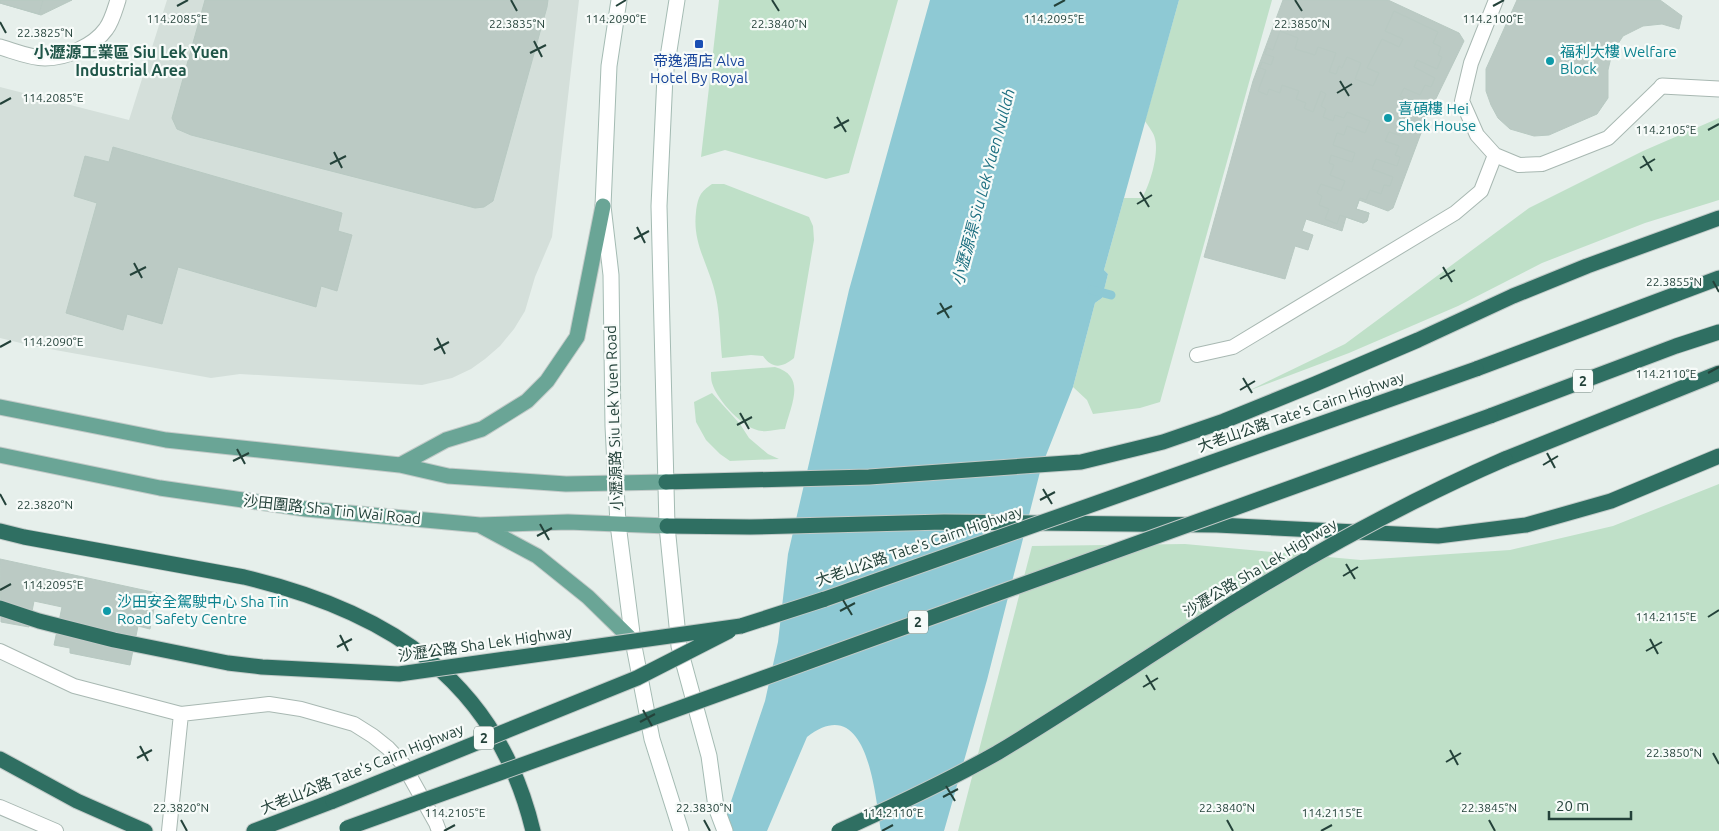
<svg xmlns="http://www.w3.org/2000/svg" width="1719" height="831" viewBox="0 0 1719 831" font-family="Ubuntu,'Noto Sans TC',sans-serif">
  <rect width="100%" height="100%" fill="#e6efeb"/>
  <path fill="#d4dfda" d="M167,0H579L552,237L535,277L525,311L514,329L500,346L485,359L471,369L452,378L422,385L240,374L211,378L33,346L0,338V87L129,120Z"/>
  <path fill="#bfe0c8" d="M719,0H898L849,173L826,179L725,150L701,157Z
    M1179,0H1272L1160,402L1140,408L1093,414L1087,400L1073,387L1095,303L1102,298L1108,274L1104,270L1124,198H1142C1150,185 1159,154 1155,139C1154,133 1148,126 1145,121Z
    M1719,118V200L1645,223L1542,263L1458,306L1349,353L1248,391L1345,344L1529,208L1643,151Z
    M712,184H724L809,217L813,226L814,240L794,358C782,368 772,369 763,356L751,355L722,358C720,338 720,316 716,297C710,266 692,245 696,212C698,197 700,192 712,184Z
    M775,367C807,376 791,405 785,429C778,429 769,432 762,431C744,430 717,400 712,383C711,380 711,375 711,372Z
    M712,393L740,424L749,438L768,454L779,459L730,461L720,454L706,440L696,422L694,402Z
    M1719,484V831H958L1032,546L1185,544L1361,560L1510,550L1613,526Z"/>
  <path fill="#8ec9d4" d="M930,0H1179L1104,270L1108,274L1102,298L1095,303L1073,387L1041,468L987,680L944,831H881C875,795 868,690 807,737L767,831H721L765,701L778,642L788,554L849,290Z"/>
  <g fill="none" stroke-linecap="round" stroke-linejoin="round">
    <path stroke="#8ec9d4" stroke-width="9" d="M1092,290L1111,295"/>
  </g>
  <path fill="#bbcac4" stroke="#b8c9c2" d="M0,0H43L39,14L0,3Z
    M0,0H72L41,15L0,3Z
    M205,0H548L547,7L493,201L484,207L475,208L191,135L177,129L172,118Z
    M1283,0H1388L1459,33L1464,41L1427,117L1393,208L1388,211L1359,200L1356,209L1369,213L1367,221L1363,223L1346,217L1342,231L1306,219L1302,231L1313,235L1308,250L1295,246L1285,279L1204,257L1253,81Z
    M1517,0H1660L1682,16L1679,29L1662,24L1643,26L1623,36L1612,53L1608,70V98L1597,114L1549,135L1534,136L1510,129L1498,118L1491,105L1486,91V69Z
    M1394,11L1438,32L1433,43L1441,47L1438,55L1442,57L1437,69L1417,60L1414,67L1435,78L1431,87L1425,85L1420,95L1404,88L1400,96L1415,102L1413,108L1418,110L1409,132L1405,130L1402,136L1389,132L1385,141L1399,146L1395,155L1400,157L1397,166L1376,159L1372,169L1393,177L1390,186L1384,185L1381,194L1370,190L1366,200L1360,198L1356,209L1369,213L1367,221L1363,223L1340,215L1337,224L1325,219L1329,209L1319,205L1322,196L1317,193L1321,184L1341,191L1345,181L1330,175L1334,165L1329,163L1331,155L1352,162L1355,153L1333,145L1337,133L1344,135L1347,126L1365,133L1370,121L1347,112L1344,118L1335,115L1333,121L1323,117L1326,109L1321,106L1326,94L1321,91L1313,112L1304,108L1306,103L1296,99L1299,91L1282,85L1280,93L1269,89L1267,95L1258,91L1266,70L1260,68L1262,62L1271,65L1274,57L1265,54L1267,48L1273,50L1280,31L1298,38L1295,49L1315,55L1318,47L1336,53L1329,72L1336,74L1339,66L1342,68L1347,57L1361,63L1355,79L1373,86L1379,73L1367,68L1382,39L1399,47L1403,39L1385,31Z
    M113,147L342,213L338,231L352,235L337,291L321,286L316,307L178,267L162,324L127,314L123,330L66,313L97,203L74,196L85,156L109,162Z
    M0,559L157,593L150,629L138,626L130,665L70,653V648L54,645L62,607L34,601L29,627L1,622Z"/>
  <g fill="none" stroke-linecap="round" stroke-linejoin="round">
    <g stroke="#a8b8b2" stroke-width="16">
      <path id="lane" d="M1496,0L1471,63L1462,101L1477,135L1495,155L1519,165L1542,164L1608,138L1662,86
        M1197,355L1233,347L1455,213L1481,191L1495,155
        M0,651L74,686L181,714L269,704L301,709L354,724L373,736L388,748L403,764L436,823L439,831
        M0,807L56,831
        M169,831L181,714"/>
    </g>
    <g stroke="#a8b8b2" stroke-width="17">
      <path id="street" d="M0,47C14,51 30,58 45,58C66,58 94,46 106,29C112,21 115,9 118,0
        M1662,86L1719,89"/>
    </g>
    <g stroke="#a4bbb3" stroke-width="17">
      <path id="secondary" d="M619,0L609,66L603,206L611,275L613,426L618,524L633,641L652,739L681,831
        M677,0L665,76L659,206L667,526L679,646L709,756L716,807L725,831"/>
    </g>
    <g stroke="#c2cac8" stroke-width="17">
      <path id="primary" d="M0,407L166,440L400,465L448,476L566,484L666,482
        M0,455L160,488L306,509L480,525L568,522L667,526
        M400,465L446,440L482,429L527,401L547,381L577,337L603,206
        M481,526L537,556L588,597L633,641"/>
    </g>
    <g stroke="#c2cac8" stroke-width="17">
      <path id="highway" d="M1476,369L1719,278
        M1490,416L1676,346L1719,332
        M1505,459L1719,373
        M666,482L869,477L1081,462L1163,442L1224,421L1315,384L1418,340L1513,296L1587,266L1719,218
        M667,526L750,527L944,522L1217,525L1438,536L1526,525L1611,501L1719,456
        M0,531L24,537L244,577C388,611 497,680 533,831
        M741,626L825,599
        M0,759L77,801L145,831
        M254,831L333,801"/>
    </g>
    <use href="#lane" stroke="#fff" stroke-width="14"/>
    <use href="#street" stroke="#fff" stroke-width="15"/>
    <use href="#secondary" stroke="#fff" stroke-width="15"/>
    <use href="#primary" stroke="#6aa596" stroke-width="15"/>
    <use href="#highway" stroke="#2f6f62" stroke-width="15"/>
    <g stroke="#c2cac8" stroke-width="17" stroke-linecap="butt">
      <path id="highway-bridge" d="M825,599L1476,369
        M0,608L39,621L114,640L228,663L262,667L399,674L741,626
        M333,801L637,678L729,631
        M347,828L1490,416
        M839,831C892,807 946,782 997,753C1077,705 1154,652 1233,603C1321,549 1410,500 1505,459"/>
    </g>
    <use href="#highway-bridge" stroke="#2f6f62" stroke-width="15"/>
  </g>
  <path fill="none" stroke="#24423a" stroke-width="2" d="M511,0L517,11M772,0L779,11M1295,0L1302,11M177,6L188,0M616,6L626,0M1054,6L1065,0M1493,6L1504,0M0,22L6,33M534,41L542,57M530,53L546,45M1340,81L1349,96M1337,93L1352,84M0,104L11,98M837,117L846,132M834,128L849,120M1708,130L1719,124M334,152L342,168M1643,156L1652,171M330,164L346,156M1640,168L1655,159M1140,192L1149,207M1137,204L1152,195M637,227L645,243M634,239L649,231M134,263L142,278M1443,267L1452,282M130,275L146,267M1440,279L1455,270M1713,281L1719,292M940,303L949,318M937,314L952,306M437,338L445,354M0,347L11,341M434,350L449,342M1708,373L1719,367M1243,378L1252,393M1240,390L1255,381M740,413L749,429M737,425L752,417M237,449L245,464M1547,453L1555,468M233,461L249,453M1543,465L1558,456M1043,489L1052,504M0,494L6,505M1040,500L1055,492M540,524L549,540M537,536L552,528M1346,564L1355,579M1343,576L1358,567M0,590L11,584M843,600L852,615M840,611L855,603M1708,617L1719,610M340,635L348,651M1650,639L1658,654M337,647L352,639M1646,651L1662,642M1146,675L1155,690M1143,687L1158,678M643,710L652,726M640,722L655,714M140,746L148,761M1450,750L1458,765M1713,753L1719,764M137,758L152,750M1446,762L1461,753M946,786L955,801M943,797L958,789M181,820L187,831M704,820L710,831M1227,820L1233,831M1489,820L1495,831M444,831L455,825M882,831L893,825M1321,831L1332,825"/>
  <rect fill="#1a4fb4" stroke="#f7fbf9" stroke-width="2" x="694" y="39" width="10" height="10" rx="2.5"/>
  <g fill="#0f9aa8" stroke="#f7fbf9" stroke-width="2">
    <circle cx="1550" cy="61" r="5"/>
    <circle cx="1388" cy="118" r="5"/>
    <circle cx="107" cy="611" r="5"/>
  </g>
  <g text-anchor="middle" stroke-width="4.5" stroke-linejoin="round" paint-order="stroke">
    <g fill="#f7fbf9" stroke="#637a73" stroke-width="1">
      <rect x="1573" y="369.5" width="20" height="23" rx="4"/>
      <rect x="908" y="610.5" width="20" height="23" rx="4"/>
      <rect x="474" y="726.5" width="20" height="23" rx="4"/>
    </g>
    <g font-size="14" font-weight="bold" fill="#24423a">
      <text x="1583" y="386">2</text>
      <text x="918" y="627">2</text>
      <text x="484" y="743">2</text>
    </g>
    <g font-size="15" fill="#0d838f" stroke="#f7fbf9" text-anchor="start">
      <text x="1560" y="57">福利大樓 Welfare<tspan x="1560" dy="17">Block</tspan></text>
      <text x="1398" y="114">喜碩樓 Hei<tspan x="1398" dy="17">Shek House</tspan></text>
      <text x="117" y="607">沙田安全駕駛中心 Sha Tin<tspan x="117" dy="17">Road Safety Centre</tspan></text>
    </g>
    <g font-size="15" fill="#164399" stroke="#f7fbf9">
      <text x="699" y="66">帝逸酒店 Alva<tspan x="699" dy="17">Hotel By Royal</tspan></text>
    </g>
    <g font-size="15" fill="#24423a" stroke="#f7fbf9">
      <text transform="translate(1301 412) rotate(-19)" y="5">大老山公路 Tate's Cairn Highway</text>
      <text transform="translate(614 418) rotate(-92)" y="5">小瀝源路 Siu Lek Yuen Road</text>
      <text transform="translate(332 510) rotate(6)" y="5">沙田圍路 Sha Tin Wai Road</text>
      <text transform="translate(919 546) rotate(-19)" y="5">大老山公路 Tate's Cairn Highway</text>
      <text transform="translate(1260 568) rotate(-31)" y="5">沙瀝公路 Sha Lek Highway</text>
      <text transform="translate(485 644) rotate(-8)" y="5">沙瀝公路 Sha Lek Highway</text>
      <text transform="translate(362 769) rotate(-22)" y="5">大老山公路 Tate's Cairn Highway</text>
    </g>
    <g font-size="16" font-weight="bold" fill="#1f5548" stroke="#f7fbf9">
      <text x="131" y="58">小瀝源工業區 Siu Lek Yuen<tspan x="131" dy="18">Industrial Area</tspan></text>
    </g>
    <g font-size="16" font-style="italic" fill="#1c6f80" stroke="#f7fbf9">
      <text transform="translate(983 187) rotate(-75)" y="6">小瀝源渠 Siu Lek Yuen Nullah</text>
    </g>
  </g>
  <g font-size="12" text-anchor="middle" fill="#24423a" stroke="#f7fbf9" stroke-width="4.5" stroke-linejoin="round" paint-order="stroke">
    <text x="177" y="23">114.2085°E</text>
    <text x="616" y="23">114.2090°E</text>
    <text x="1054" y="23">114.2095°E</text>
    <text x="1493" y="23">114.2100°E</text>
    <text x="517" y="28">22.3835°N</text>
    <text x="779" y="28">22.3840°N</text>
    <text x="1302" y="28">22.3850°N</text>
    <text x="45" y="37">22.3825°N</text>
    <text x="53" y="102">114.2085°E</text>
    <text x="1666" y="134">114.2105°E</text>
    <text x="1674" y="286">22.3855°N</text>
    <text x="53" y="346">114.2090°E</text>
    <text x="1666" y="378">114.2110°E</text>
    <text x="45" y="509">22.3820°N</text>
    <text x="53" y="589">114.2095°E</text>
    <text x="1666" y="621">114.2115°E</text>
    <text x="1674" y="757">22.3850°N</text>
    <text x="181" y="812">22.3820°N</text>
    <text x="704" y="812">22.3830°N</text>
    <text x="1227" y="812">22.3840°N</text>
    <text x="1489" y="812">22.3845°N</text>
    <text x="455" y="817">114.2105°E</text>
    <text x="893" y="817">114.2110°E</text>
    <text x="1332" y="817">114.2115°E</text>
  </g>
  <path d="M1549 811v8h82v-8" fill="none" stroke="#24423a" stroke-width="2.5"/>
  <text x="1556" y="811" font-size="15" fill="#24423a" stroke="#f7fbf9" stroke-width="4" paint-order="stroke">20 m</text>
</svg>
